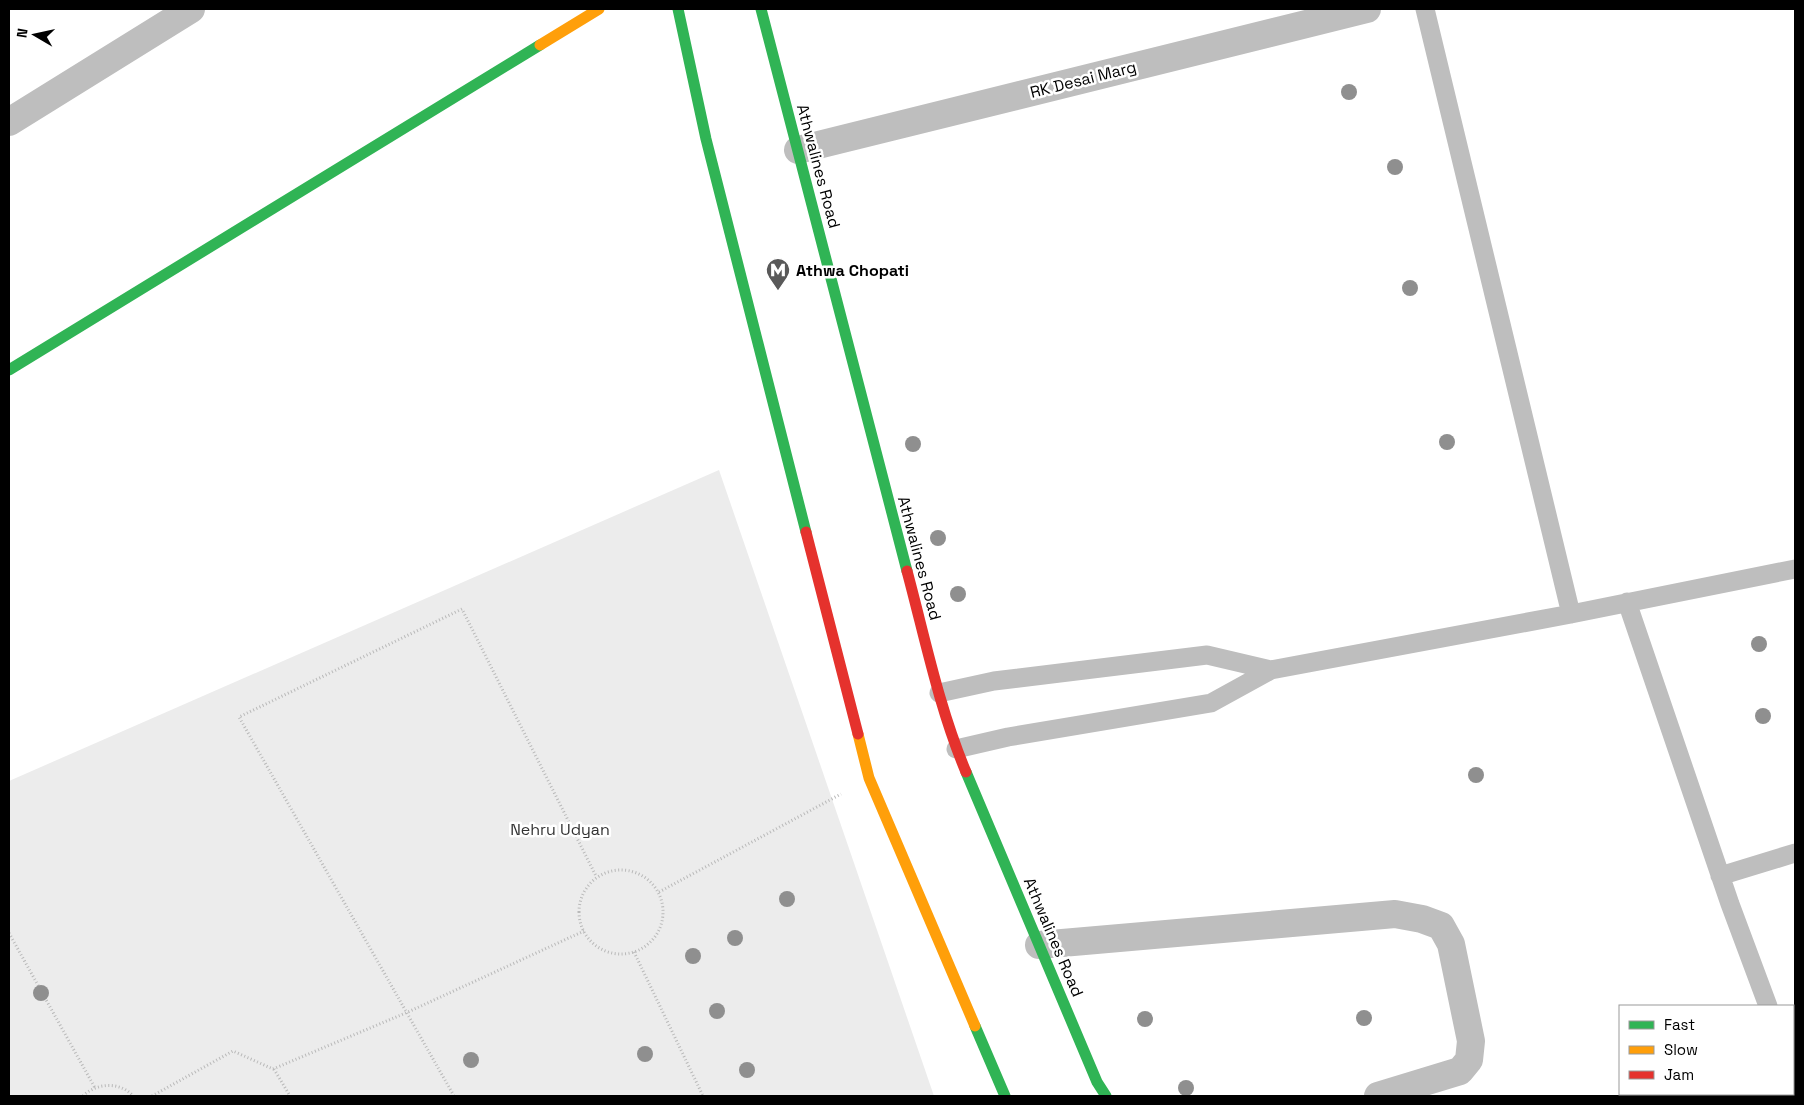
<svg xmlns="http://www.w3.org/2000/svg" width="1804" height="1105" viewBox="0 0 1804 1105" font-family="'Space Grotesk',sans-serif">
  <rect width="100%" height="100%" fill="#fff"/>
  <path fill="#ececec" d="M719,470L934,1096H9V781Z"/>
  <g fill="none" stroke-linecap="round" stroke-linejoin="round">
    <path stroke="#b9b9b9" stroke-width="3" stroke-dasharray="1 2.5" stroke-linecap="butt" d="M579 912a42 42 0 1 1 84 0a42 42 0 1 1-84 0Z
      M659,892L841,794
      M9,933L95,1088
      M634,952L703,1096
      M274,1069L290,1096
      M83,1096C96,1083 120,1081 133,1096
      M152,1096L233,1051L273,1069L408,1012L584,931
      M454,1096L239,717L462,609L596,876"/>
    <path stroke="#bebebe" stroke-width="19" d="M1425,9L1571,614
      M1627,602L1730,904L1768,1006
      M939,693L994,681L1207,655L1271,670
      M956,749L1008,737L1211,703L1271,670L1571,614L1795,569
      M1720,876L1795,853
      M1793,1071L1795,1078"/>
    <path stroke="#bebebe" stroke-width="28" d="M9,122L191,9
      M798,150L1367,9
      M1039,945L1395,914L1422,919L1441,926L1451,944L1471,1041L1469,1060L1460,1071L1378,1096"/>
    <path stroke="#30b455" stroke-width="11" d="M678,9L706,139L806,532
      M761,9L907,571
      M9,370L540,45
      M966,772L1097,1082L1106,1096
      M975,1026L1005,1096"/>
    <path stroke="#ff9f0a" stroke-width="11" d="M540,45L599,9
      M858,734L869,778L975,1026"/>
    <path stroke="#e5322d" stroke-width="11" d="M806,532L858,734
      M907,571C925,638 939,708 966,772"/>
  </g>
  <g fill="#8f8f8f">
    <circle cx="1349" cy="92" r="8"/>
    <circle cx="1395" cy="167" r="8"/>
    <circle cx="1410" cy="288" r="8"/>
    <circle cx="1447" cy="442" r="8"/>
    <circle cx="913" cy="444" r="8"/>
    <circle cx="938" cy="538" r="8"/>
    <circle cx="958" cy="594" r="8"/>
    <circle cx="1759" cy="644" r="8"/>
    <circle cx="1763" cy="716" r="8"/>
    <circle cx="1476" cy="775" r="8"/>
    <circle cx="787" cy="899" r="8"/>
    <circle cx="735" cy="938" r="8"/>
    <circle cx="693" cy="956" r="8"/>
    <circle cx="41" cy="993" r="8"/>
    <circle cx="717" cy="1011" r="8"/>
    <circle cx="1364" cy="1018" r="8"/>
    <circle cx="1145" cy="1019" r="8"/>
    <circle cx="645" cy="1054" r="8"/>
    <circle cx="471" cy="1060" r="8"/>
    <circle cx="747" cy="1070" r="8"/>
    <circle cx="1186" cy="1088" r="8"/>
  </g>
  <defs>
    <g id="metro-pin" transform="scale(1.25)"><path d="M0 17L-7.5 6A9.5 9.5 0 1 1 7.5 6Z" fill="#595959" stroke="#fff"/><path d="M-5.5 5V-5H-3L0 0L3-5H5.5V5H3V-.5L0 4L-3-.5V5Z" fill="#fff"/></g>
  </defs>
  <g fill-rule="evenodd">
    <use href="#metro-pin" x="778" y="270"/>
  </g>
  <g text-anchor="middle" stroke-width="5" stroke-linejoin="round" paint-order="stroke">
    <g font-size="16" fill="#000" stroke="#fff">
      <text transform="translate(1083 79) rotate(-14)" y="6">RK Desai Marg</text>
      <text transform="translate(819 166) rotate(75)" y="6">Athwalines Road</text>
      <text transform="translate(920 558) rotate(75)" y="6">Athwalines Road</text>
      <text transform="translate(1054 937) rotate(67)" y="6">Athwalines Road</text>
    </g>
    <g font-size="16" font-weight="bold" fill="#000" stroke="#fff" text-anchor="start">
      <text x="796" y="276">Athwa Chopati</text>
    </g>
    <g font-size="16" fill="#333" stroke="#fff">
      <text x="560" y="835">Nehru Udyan</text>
    </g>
  </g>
  <rect width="1804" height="1105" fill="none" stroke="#000000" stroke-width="20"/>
  <rect x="1619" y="1005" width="175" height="90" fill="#ffffff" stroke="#999999"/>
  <rect x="1629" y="1021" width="25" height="8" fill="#30b455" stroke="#999999"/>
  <text x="1664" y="1030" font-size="15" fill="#000000">Fast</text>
  <rect x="1629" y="1046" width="25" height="8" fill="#ff9f0a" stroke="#999999"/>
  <text x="1664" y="1055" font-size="15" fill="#000000">Slow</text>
  <rect x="1629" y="1071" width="25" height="8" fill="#e5322d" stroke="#999999"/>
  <text x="1664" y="1080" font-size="15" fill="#000000">Jam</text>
  <g transform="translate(35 35) rotate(279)" stroke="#ffffff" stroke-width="4" paint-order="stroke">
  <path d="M0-4L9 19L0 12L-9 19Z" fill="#000000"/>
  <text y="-8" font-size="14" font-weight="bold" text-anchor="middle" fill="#000000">N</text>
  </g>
</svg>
